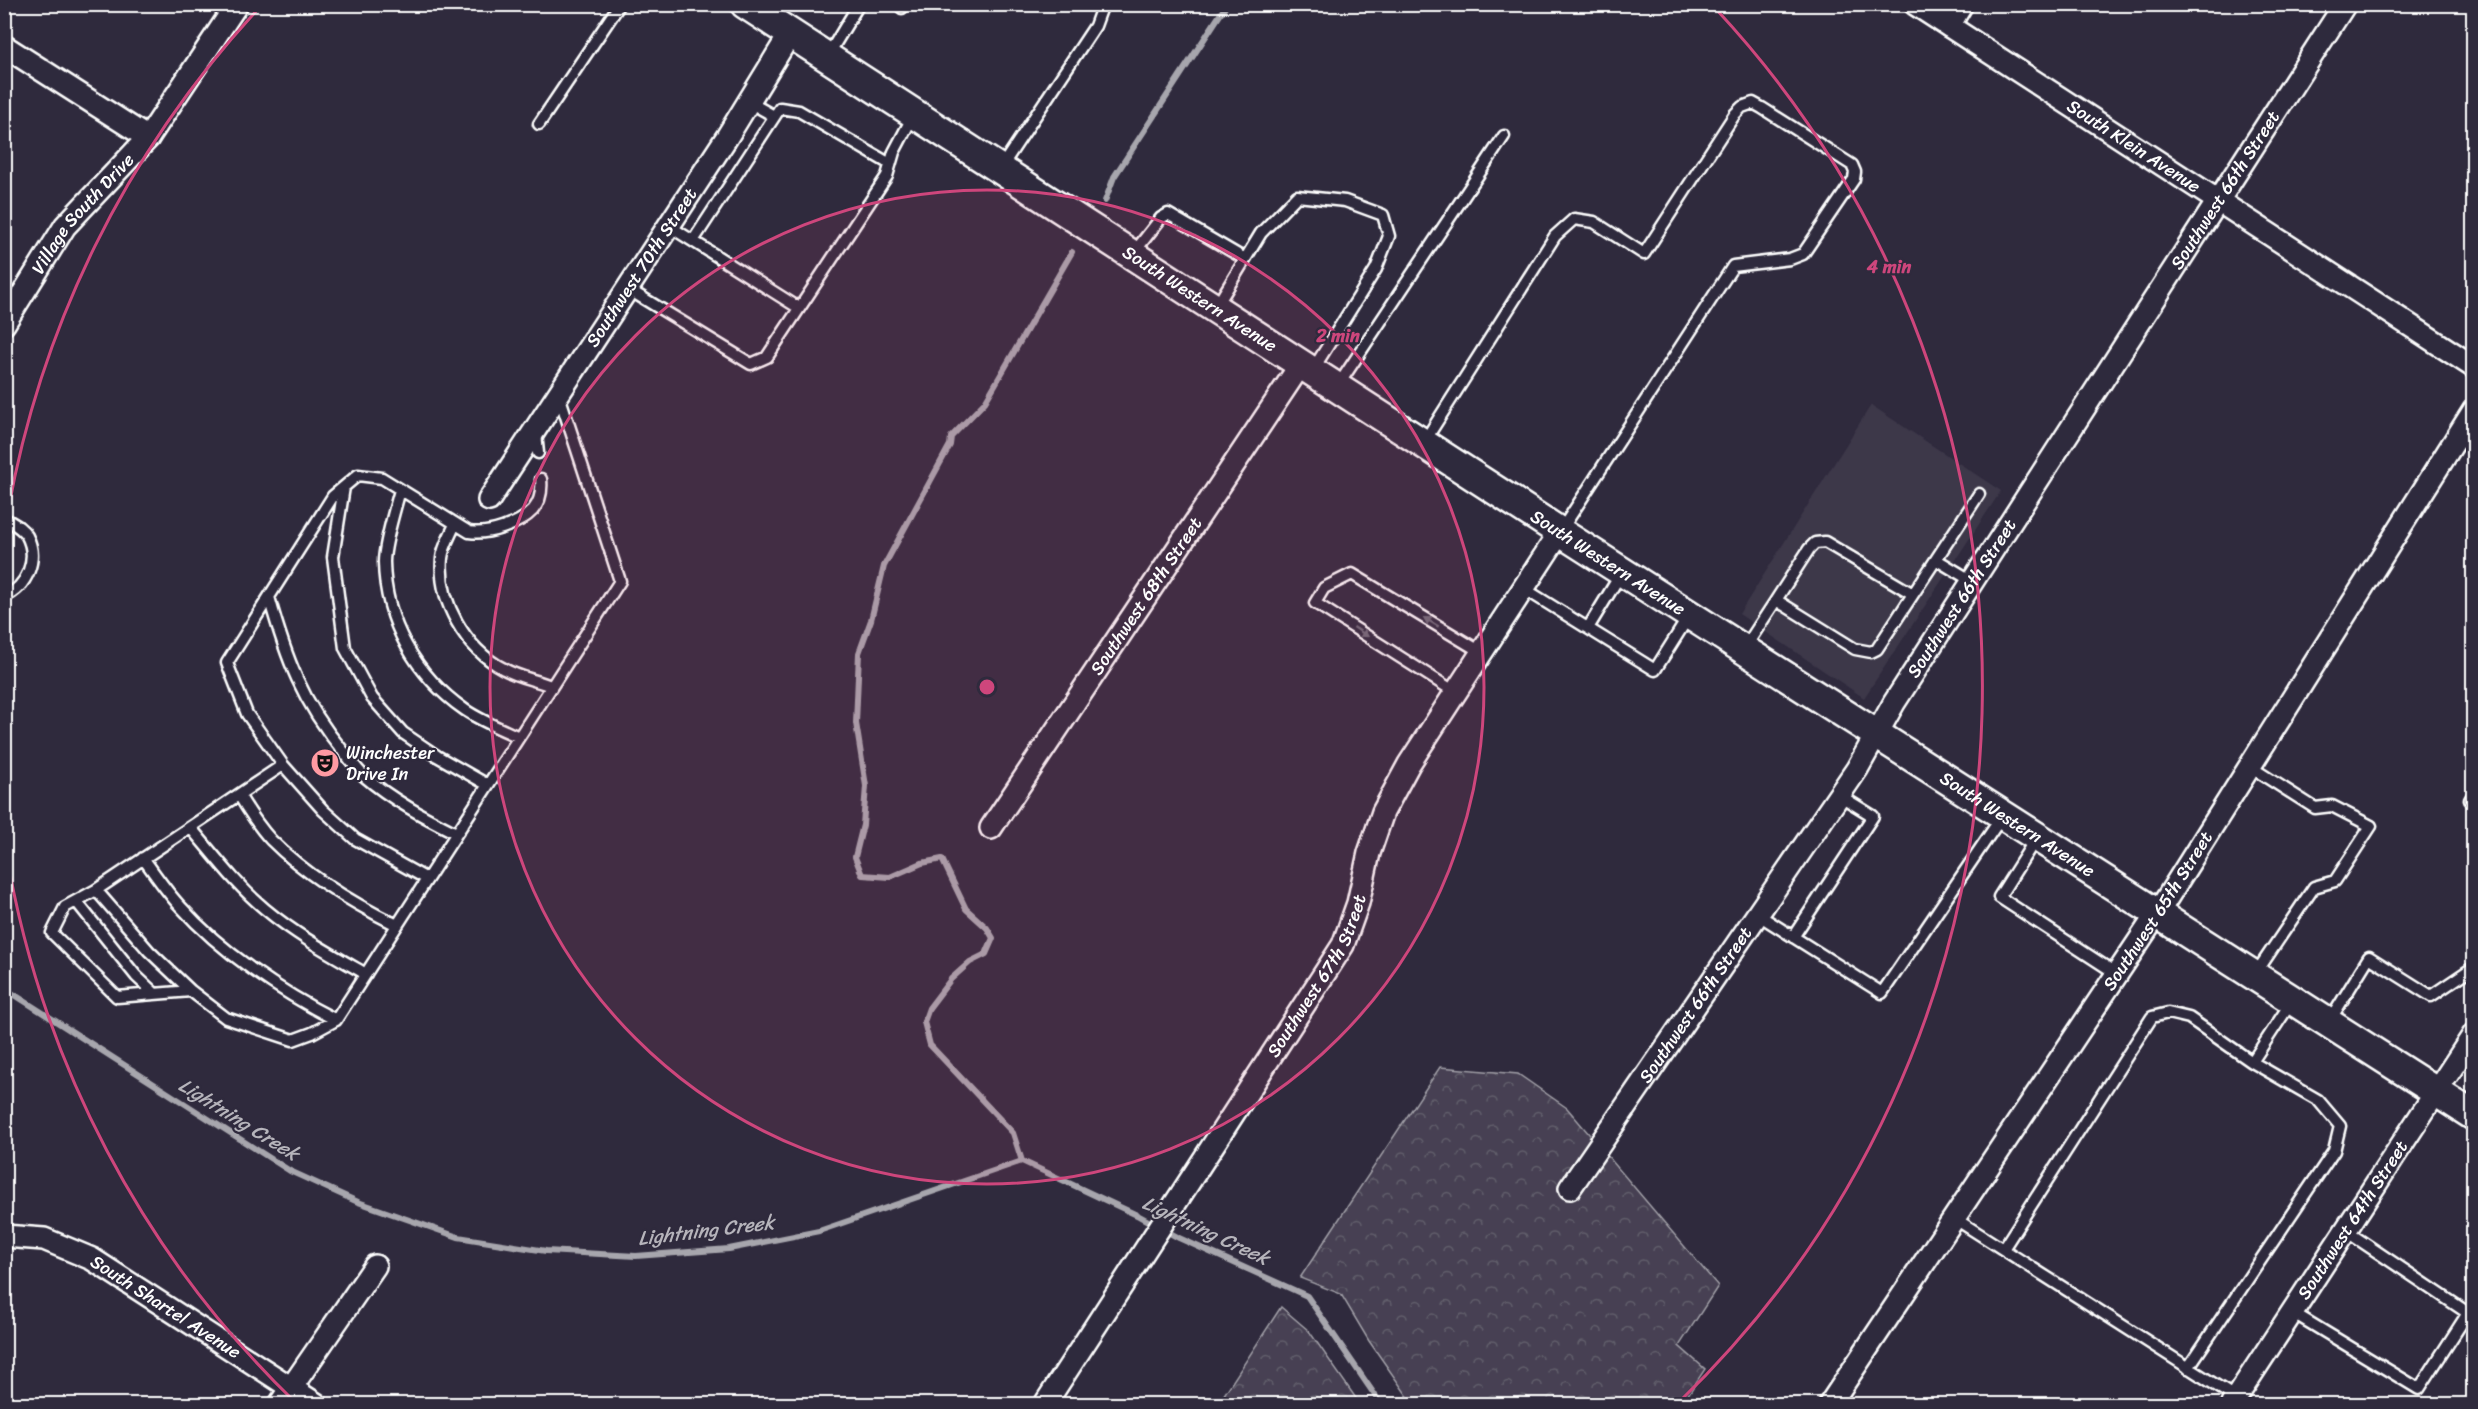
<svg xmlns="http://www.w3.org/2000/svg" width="2478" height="1409" viewBox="0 0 2478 1409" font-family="Sriracha,sans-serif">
  <defs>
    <pattern id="forest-crowns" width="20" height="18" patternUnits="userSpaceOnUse" patternTransform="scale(1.5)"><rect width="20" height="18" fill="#464152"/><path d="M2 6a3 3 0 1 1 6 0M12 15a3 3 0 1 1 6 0" fill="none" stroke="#625e6c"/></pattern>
  </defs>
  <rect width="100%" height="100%" fill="#2f2a3d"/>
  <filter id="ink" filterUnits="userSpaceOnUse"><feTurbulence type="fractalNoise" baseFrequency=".0167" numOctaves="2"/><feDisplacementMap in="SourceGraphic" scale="12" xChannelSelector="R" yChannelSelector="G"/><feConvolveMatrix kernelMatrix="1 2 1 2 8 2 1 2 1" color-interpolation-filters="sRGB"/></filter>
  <g filter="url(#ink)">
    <path fill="#3c3749" d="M1871,405L2001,491L1864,698L1739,614Z"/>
    <path fill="url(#forest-crowns)" stroke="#a2a0a8" stroke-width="1.5" d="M1440,1067L1518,1074L1567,1108L1718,1286L1679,1346L1705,1369L1682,1404H1413L1369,1341L1341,1294L1300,1278Z
      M1281,1307L1309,1331L1360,1404H1218Z"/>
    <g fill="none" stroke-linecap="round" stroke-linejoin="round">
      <path stroke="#a7a6ad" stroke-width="6" d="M1105,201L1114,177L1227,4
        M4,988L290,1171L358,1202L458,1237L546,1251L636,1256L729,1249L819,1231L1022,1161L1139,1216L1179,1238L1307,1296L1381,1404
        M1022,1161L1013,1133L930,1045L924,1022L929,1008L951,979L970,962L986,954L993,938L987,928L966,909L942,859L922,863L890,877L862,875L855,857L863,825L866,786L856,723L859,653L871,620L884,566L950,445L951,437L985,402L1072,252"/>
      <g stroke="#fff" stroke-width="15">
        <path id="service" d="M898,4L902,8L904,4
          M827,57L859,4
          M749,102L774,116
          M539,124L620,4
          M1000,169L1095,26L1103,4
          M669,226L799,308
          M693,241L780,108L799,111L890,164
          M1132,255L1161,218L1168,214L1245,259
          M628,289L751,364L767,357L887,176L894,152L914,114
          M1216,307L1261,233L1297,196L1345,201L1383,215L1389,236L1376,269L1312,371
          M1337,387L1504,136
          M536,433L538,453
          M1424,442L1555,236L1574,219L1594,222L1644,254L1735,114L1742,107L1753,103L1762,108L1852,165L1855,172L1854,179L1803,254L1790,259L1733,266L1560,532
          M541,479C542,489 541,501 533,510C519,525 488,535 469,532L382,478L358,475L333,496L227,663L247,714L283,765L96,890L149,951L191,991L226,1018L293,1040L312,1033L336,1020L620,581L559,395
          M344,487L333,557L345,648L372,698L403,733L437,756L488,785
          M400,490C395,509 384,544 384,562C385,622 416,676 465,710C481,721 501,729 519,737
          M4,518C12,523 22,527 27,536C39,559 27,587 4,597
          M455,524C451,534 443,547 442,558C438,601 465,649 504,669C518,677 536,680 551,686
          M1937,560L1972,581
          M1523,588L1655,670L1689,616
          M269,597C286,658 302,702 343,751C350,759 356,769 364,776C392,800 424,817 456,833
          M1776,600L1809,549L1815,543L1825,542L1913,594
          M1588,628L1622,572
          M1744,649L1776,600L1855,649L1871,652L1877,649L1979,494
          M1455,692L1315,603L1324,588L1352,574L1481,652
          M283,765L323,810L355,839L427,879
          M2249,766L2315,808L2332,806L2371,826L2335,881L2314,887L2254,976
          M2474,794L2470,800L2474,803
          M239,795C248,810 259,827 271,840C307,876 352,903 397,925
          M190,827C214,855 236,885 265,909C296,935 331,954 366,974
          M2037,837L1999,897L2117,974
          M143,858C155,874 166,891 180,906C221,952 281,992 336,1020
          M96,890L65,907L52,933L117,997L191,991
          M76,901L136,976L155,994
          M1757,914L1882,993L2003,815
          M1793,937L1873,816L1839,795
          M2329,1022L2369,957L2431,996L2474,967
          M1954,1218L2236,1398
          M2003,1249L2152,1017L2168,1013L2189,1018L2252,1062
          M2292,1312L2419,1389L2468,1313L2346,1231
          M2188,1368L2334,1151L2340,1126L2318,1100L2252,1062L2292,1001"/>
      </g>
      <g stroke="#fff" stroke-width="26">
        <g id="minor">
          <path id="s1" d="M1915,4L2474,367"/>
          <path d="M1949,26L1962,4"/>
          <path d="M4,46L148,138"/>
          <path id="s2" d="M4,324L65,226L148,138L237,4"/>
          <path id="s3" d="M489,500L727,137L790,34"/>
          <path id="s4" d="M991,828L1301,364"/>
          <path id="s5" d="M1570,1188L1857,769L1894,703L2345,4"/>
          <path id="s6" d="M4,1236L44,1239L92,1259L316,1404"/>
          <path d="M280,1404L375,1266"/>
          <path id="s7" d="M1045,1404L1343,945L1358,903L1369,853L1383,812L1409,764L1560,532"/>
          <path id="s8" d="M1830,1404L2157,914L2474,410"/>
          <path id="s9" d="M2232,1404L2474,1034"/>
        </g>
      </g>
      <g stroke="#fff" stroke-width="33">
        <g id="secondary">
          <path id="s10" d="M745,4L1560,532L2474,1116"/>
        </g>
      </g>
      <use href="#service" stroke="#2f2a3d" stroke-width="10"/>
      <use href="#minor" stroke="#2f2a3d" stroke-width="21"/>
      <use href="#secondary" stroke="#2f2a3d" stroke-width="28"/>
    </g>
    <defs><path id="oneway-solid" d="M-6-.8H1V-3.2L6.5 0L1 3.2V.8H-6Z" transform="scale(1.5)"/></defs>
    <g fill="#6d6a77">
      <use href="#oneway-solid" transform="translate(1431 622) rotate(-149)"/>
      <use href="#oneway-solid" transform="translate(1361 632) rotate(33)"/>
    </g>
  </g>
  <circle cx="987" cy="687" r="497" fill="#ce467c" fill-opacity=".12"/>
  <g fill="none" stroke="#ce467c" stroke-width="3">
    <circle cx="987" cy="687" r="497"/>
    <path d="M296 1403A995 995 0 0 1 6 851M6 523A995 995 0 0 1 259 8M1715 8A995 995 0 0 1 1678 1403"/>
  </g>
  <defs>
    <g id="theatre-disc" transform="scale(1.5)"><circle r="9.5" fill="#ff9aa2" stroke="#2f2a3d"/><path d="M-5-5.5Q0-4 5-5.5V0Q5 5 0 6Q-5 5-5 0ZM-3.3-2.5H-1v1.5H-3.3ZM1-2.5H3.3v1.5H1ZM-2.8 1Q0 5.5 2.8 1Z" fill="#111"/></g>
  </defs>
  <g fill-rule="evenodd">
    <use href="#theatre-disc" x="325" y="763"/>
  </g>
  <g text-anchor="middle" stroke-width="4.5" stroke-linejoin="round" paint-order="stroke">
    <g font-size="18" fill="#fff" stroke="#2f2a3d">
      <text dy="6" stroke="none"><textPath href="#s1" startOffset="261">South Klein Avenue</textPath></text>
      <text dy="6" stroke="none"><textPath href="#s5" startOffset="1194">Southwest 66th Street</textPath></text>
      <text dy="6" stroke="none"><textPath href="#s2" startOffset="136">Village South Drive</textPath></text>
      <text dy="6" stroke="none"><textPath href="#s3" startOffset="278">Southwest 70th Street</textPath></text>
      <text dy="6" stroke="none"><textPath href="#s10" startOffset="542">South Western Avenue</textPath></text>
      <text dy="6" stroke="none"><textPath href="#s10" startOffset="1028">South Western Avenue</textPath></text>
      <text dy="6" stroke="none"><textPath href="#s4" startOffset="279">Southwest 68th Street</textPath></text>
      <text dy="6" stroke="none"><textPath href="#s5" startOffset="708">Southwest 66th Street</textPath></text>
      <text dy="6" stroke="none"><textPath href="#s10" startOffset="1514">South Western Avenue</textPath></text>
      <text dy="6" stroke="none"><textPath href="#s8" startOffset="592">Southwest 65th Street</textPath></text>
      <text dy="6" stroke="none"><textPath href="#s7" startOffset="508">Southwest 67th Street</textPath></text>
      <text dy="6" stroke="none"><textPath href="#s5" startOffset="222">Southwest 66th Street</textPath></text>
      <text dy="6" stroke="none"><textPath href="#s9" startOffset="220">Southwest 64th Street</textPath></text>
      <text dy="6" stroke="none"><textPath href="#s6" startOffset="180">South Shartel Avenue</textPath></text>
    </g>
    <g font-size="18" fill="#fff" stroke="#2f2a3d" text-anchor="start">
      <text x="346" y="759">Winchester<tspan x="346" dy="21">Drive In</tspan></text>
    </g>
    <g font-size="20" font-style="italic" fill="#b6b4bb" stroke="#2f2a3d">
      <text transform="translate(239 1119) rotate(32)" y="7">Lightning Creek</text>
      <text transform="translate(706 1230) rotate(-7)" y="7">Lightning Creek</text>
      <text transform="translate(1206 1230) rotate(25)" y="7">Lightning Creek</text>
    </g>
  </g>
  <circle cx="987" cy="687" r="9" fill="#ce467c" stroke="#2f2a3d" stroke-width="3"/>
  <g font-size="18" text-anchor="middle" font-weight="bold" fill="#ce467c" stroke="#2f2a3d" stroke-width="4.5" stroke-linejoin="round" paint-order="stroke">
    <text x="1889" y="273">4 min</text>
    <text x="1338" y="342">2 min</text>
  </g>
  <rect width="2478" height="1409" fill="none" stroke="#2f2a3d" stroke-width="24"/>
  <rect x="12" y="12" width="2454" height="1385" fill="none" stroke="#fff" stroke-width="2" filter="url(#ink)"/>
</svg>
